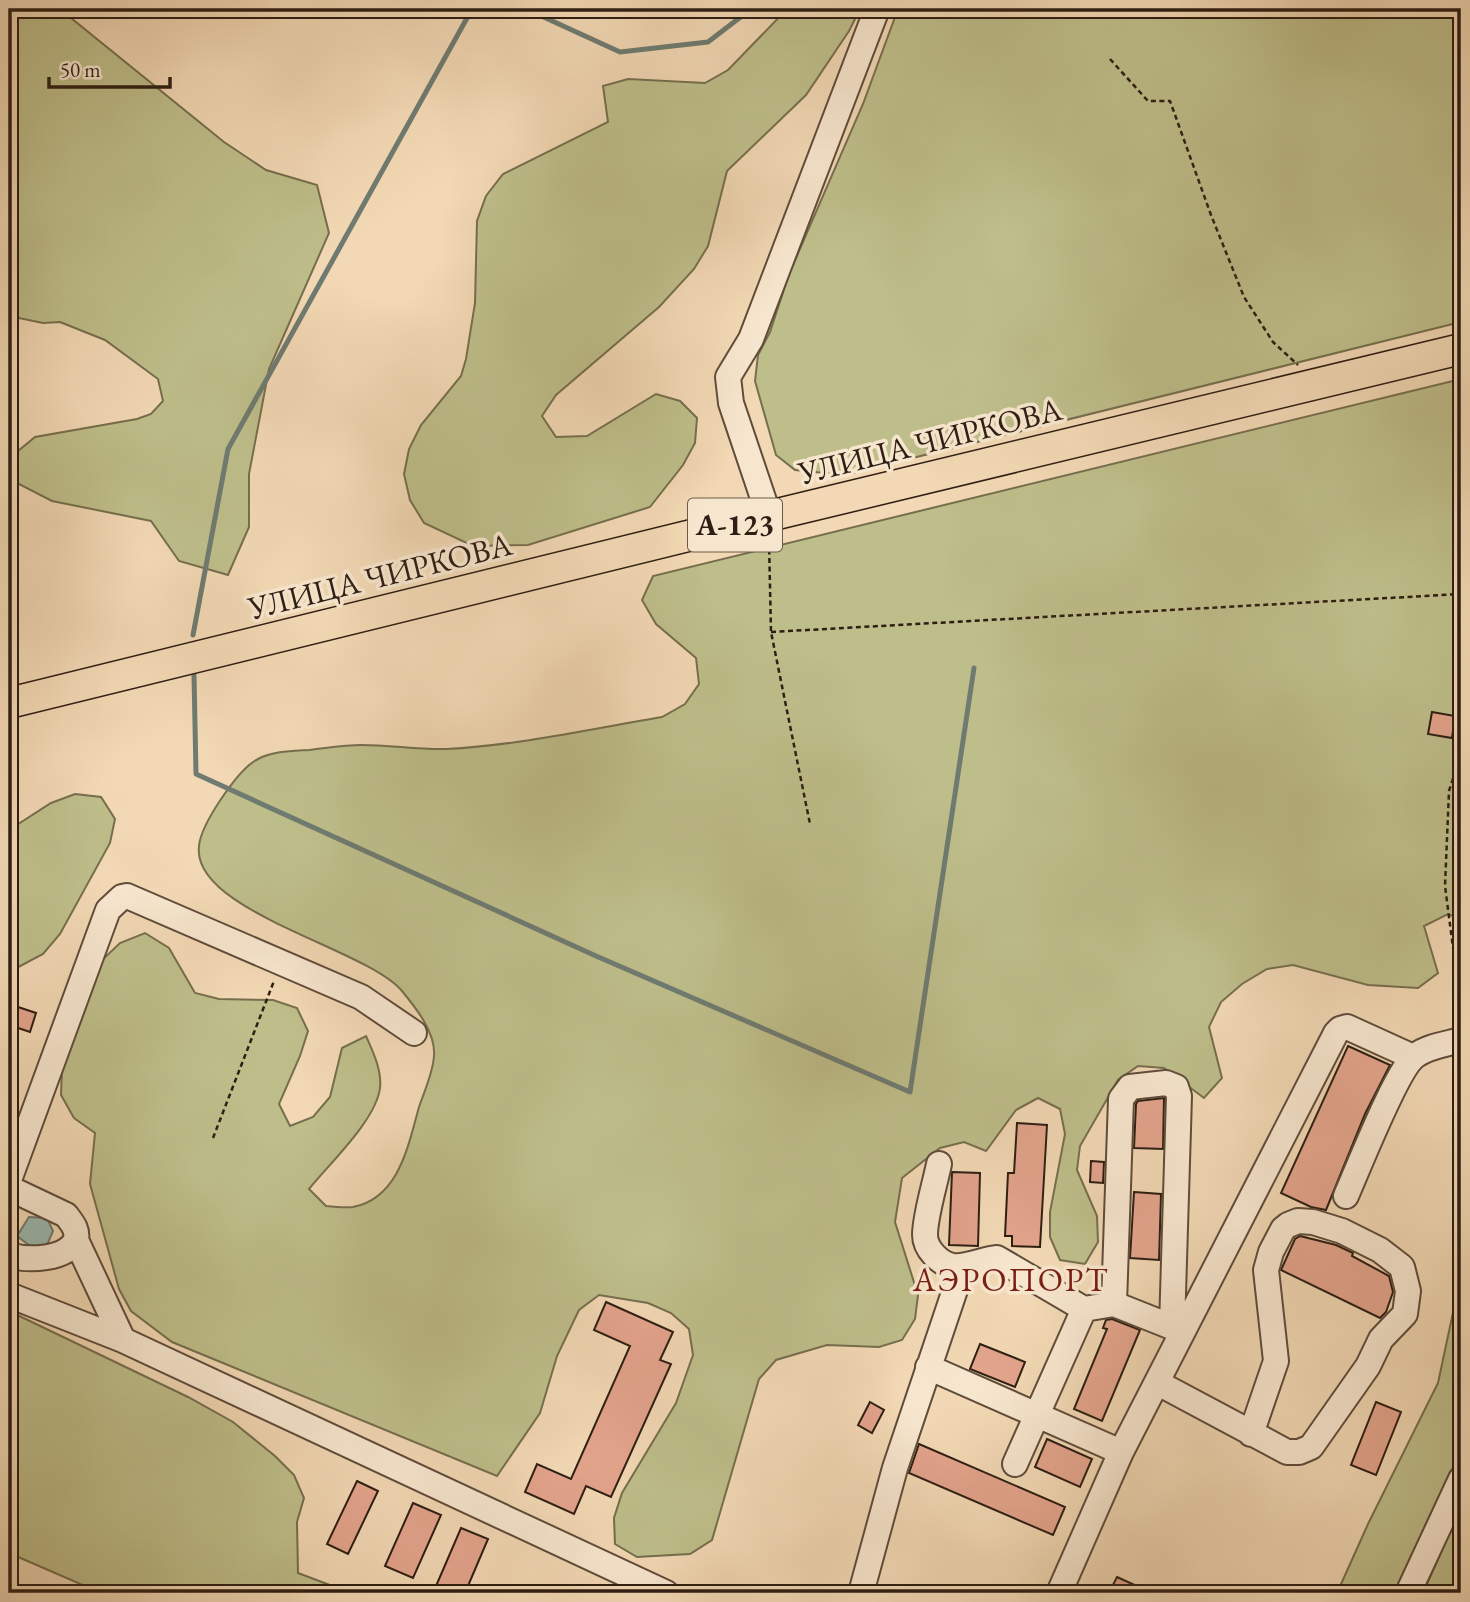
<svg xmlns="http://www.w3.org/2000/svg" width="1470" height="1602" viewBox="0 0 1470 1602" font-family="'EB Garamond',serif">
  <rect width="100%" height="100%" fill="#f2d8b4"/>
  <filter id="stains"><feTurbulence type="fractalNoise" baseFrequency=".00286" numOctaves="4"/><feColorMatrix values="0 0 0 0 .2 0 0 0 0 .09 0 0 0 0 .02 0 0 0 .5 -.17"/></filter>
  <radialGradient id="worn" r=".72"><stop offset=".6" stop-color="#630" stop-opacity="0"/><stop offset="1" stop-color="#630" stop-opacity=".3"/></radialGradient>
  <path fill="#bebe8a" stroke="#766e4e" stroke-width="2" d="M9,9H39L66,14L224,142L266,170L317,185L329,233L269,369L249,474V527L228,575L179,561L151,521L52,501L9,479L12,456L35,437L137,419L151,414L163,401L158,379L105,340L60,322L43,323L9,316Z
    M787,9H860L849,31L806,95L727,171L708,246L694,269L659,307L556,395L542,416L556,437L587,436L656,394L680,401L697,418L695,443L683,465L650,507L528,545L473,546L424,523L410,500L404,474L409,449L421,425L461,376L466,359L475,303L477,221L486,196L503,174L608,122L603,86L628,79L705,83L728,70Z
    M898,9H1461V322L844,475L795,470L776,455L755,381L758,355L770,332L789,274L863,104Z
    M1461,379V919L1448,914L1424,926L1438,973L1418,988L1368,985L1293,965L1267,969L1242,984L1221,1002L1209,1027L1222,1078L1204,1098L1164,1068L1138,1066L1118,1080L1080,1146L1077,1170L1097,1216L1098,1242L1085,1264L1060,1260L1050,1237V1212L1065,1134L1060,1109L1038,1098L1016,1110L986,1151L964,1142L940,1148L902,1178L895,1222L918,1295L915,1319L902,1340L879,1347L827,1345L776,1360L759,1379L712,1540L690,1554L637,1557L615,1544L614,1518L622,1493L676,1403L693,1355L689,1329L671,1313L648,1303L599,1295L579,1310L557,1356L540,1413L497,1476L172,1342L131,1311L119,1289L90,1184L95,1133L74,1118L61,1095L62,1068L100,962L120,943L145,933L169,948L195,993L219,999L273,1000L297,1008L308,1031L300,1056L279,1104L290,1126L313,1117L330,1097L342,1048L366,1036C373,1052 382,1070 380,1088C376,1120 330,1163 309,1189L326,1206C335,1207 345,1208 353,1207C399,1198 408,1146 419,1107C424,1092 433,1073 434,1056C436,1033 416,1008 402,991C366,948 191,911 199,846C201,824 238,769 258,759C273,751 292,751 309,750C327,748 345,745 362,745C391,745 419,750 447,749C520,745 591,729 662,717L685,704L699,684L696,658L656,624L642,600L653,576Z
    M75,794L101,797L115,819L110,843L60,934L43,954L9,972V830L51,803Z
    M1461,1275V1453L1396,1593H1337L1368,1524L1438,1383Z
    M9,1311L188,1397L233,1422L275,1456L294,1475L304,1498L297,1522L298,1573L351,1593H101L9,1553Z
    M1461,1507V1593H1423Z"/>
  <path fill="#9bb9b0" stroke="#6f7b71" stroke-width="2" d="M29,1217L47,1218L53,1231L47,1245L30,1246L17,1236Z"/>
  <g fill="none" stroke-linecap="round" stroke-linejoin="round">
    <path stroke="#6f7b71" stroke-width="5" d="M526,9L620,52L708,42L751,9
      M193,635L228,449L472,9
      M194,675L196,774L596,956L910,1092L974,668"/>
  </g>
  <path fill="#e3a48c" stroke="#2e1e13" stroke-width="2" d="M1432,712L1455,716L1452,738L1428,734Z
    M9,1004L36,1013L30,1032L9,1025Z
    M1348,1046L1390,1065L1365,1114L1326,1210L1311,1207L1281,1193Z
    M1164,1098L1163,1149L1134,1148L1136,1104L1138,1101Z
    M1017,1123L1047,1125L1040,1247L1012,1246V1236H1005L1008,1173H1014Z
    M1091,1161L1104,1162L1103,1183L1090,1182Z
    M952,1172L980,1173L978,1246L949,1245Z
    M1134,1192L1161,1194L1159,1260L1130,1258Z
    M1300,1236L1336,1245L1353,1253L1352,1256L1389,1276L1393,1292L1386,1312L1380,1318L1281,1270L1295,1239Z
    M606,1302L673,1332L660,1360L671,1364L611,1497L586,1486L574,1514L525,1492L537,1464L571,1479L630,1346L594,1330Z
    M1112,1319L1140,1330L1102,1421L1074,1409L1107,1329L1103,1328L1106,1320Z
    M980,1344L1025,1362L1015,1387L970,1369Z
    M870,1402L884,1410L872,1433L858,1425Z
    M1376,1402L1401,1412L1376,1475L1351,1465Z
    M1047,1439L1092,1459L1080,1487L1035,1467Z
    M919,1444L1065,1507L1053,1535L909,1473Z
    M357,1481L378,1491L348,1554L327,1544Z
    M413,1503L441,1515L413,1578L385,1566Z
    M461,1528L488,1539L465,1593H433Z
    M1117,1577L1152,1593H1109Z"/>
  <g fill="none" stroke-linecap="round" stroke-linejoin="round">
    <g stroke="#5f4c3b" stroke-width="28">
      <path id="minor" d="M769,516L731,403L728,377L751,339L877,9
        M939,1164C935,1184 925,1216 925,1235C925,1249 940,1264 953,1266C964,1268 985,1259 997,1258L1084,1309L1114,1304L1172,1327L1182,1329
        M9,1180L108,910L122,897L127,896L361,997L414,1033
        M9,1188L66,1215C72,1223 78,1229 76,1240L123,1340
        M1346,1196C1358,1169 1397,1069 1415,1056C1428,1046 1447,1044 1461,1040
        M9,1255C28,1261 66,1260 76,1240
        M9,1295L123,1340L666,1593
        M1114,1304L1121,1099L1130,1087L1166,1083L1176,1087L1179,1096L1172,1327
        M928,1367L1121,1452
        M1158,1383L1287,1452H1299L1311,1447L1368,1366L1381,1339L1405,1314L1408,1291L1402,1267L1380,1250L1342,1231L1313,1222L1298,1221L1288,1225L1283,1229L1271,1252L1266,1270L1276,1361L1251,1434
        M1015,1464L1084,1309
        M861,1593L895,1468L963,1266
        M1059,1593L1121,1452L1336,1033L1340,1029L1347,1027L1413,1057
        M1408,1593L1461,1479"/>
    </g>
    <g stroke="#2e1e13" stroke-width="33">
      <path id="major" d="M9,703L769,516L1461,349"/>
    </g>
    <path stroke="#2e1e13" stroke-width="2.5" stroke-dasharray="5 3.5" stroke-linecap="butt" d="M1110,59L1148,101H1170L1211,215L1244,297L1273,342L1298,365
      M769,541L771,632L810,824
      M771,632L1461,594
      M1461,754L1449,791L1445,886L1453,948L1461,957
      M213,1138L274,981"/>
    <use href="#minor" stroke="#f7e6ce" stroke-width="24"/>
    <use href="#major" stroke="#f2d8b4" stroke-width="30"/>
  </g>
  <g text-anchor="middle" stroke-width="7" stroke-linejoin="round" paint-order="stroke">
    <rect fill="#f7e6ce" stroke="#6a5a4b" stroke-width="2" x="688" y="498.5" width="94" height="53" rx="5"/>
    <g font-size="30" font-weight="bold" fill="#2e1e13">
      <text x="735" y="535">А-123</text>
    </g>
    <g font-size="32" fill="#2e1e13" stroke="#f7e6ce">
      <text transform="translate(930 441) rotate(-14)" y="11">УЛИЦА ЧИРКОВА</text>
      <text transform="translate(380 576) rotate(-14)" y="11">УЛИЦА ЧИРКОВА</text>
    </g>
    <g font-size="33" letter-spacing="2" fill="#7a1f14" stroke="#f7e6ce">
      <text x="1011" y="1291">АЭРОПОРТ</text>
    </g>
  </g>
  <rect width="1470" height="1602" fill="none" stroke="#f2d8b4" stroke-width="35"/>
  <rect x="10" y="10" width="1449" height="1581" fill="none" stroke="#2e1e13" stroke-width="3.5"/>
  <rect x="18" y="18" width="1435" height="1567" fill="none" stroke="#2e1e13" stroke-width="2"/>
  <path d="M49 77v10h121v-10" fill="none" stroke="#2e1e13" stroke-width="3.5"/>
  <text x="60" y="77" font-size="21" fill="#2e1e13" stroke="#f7e6ce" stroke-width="5" paint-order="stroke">50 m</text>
  <rect width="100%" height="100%" filter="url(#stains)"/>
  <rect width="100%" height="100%" fill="url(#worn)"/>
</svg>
